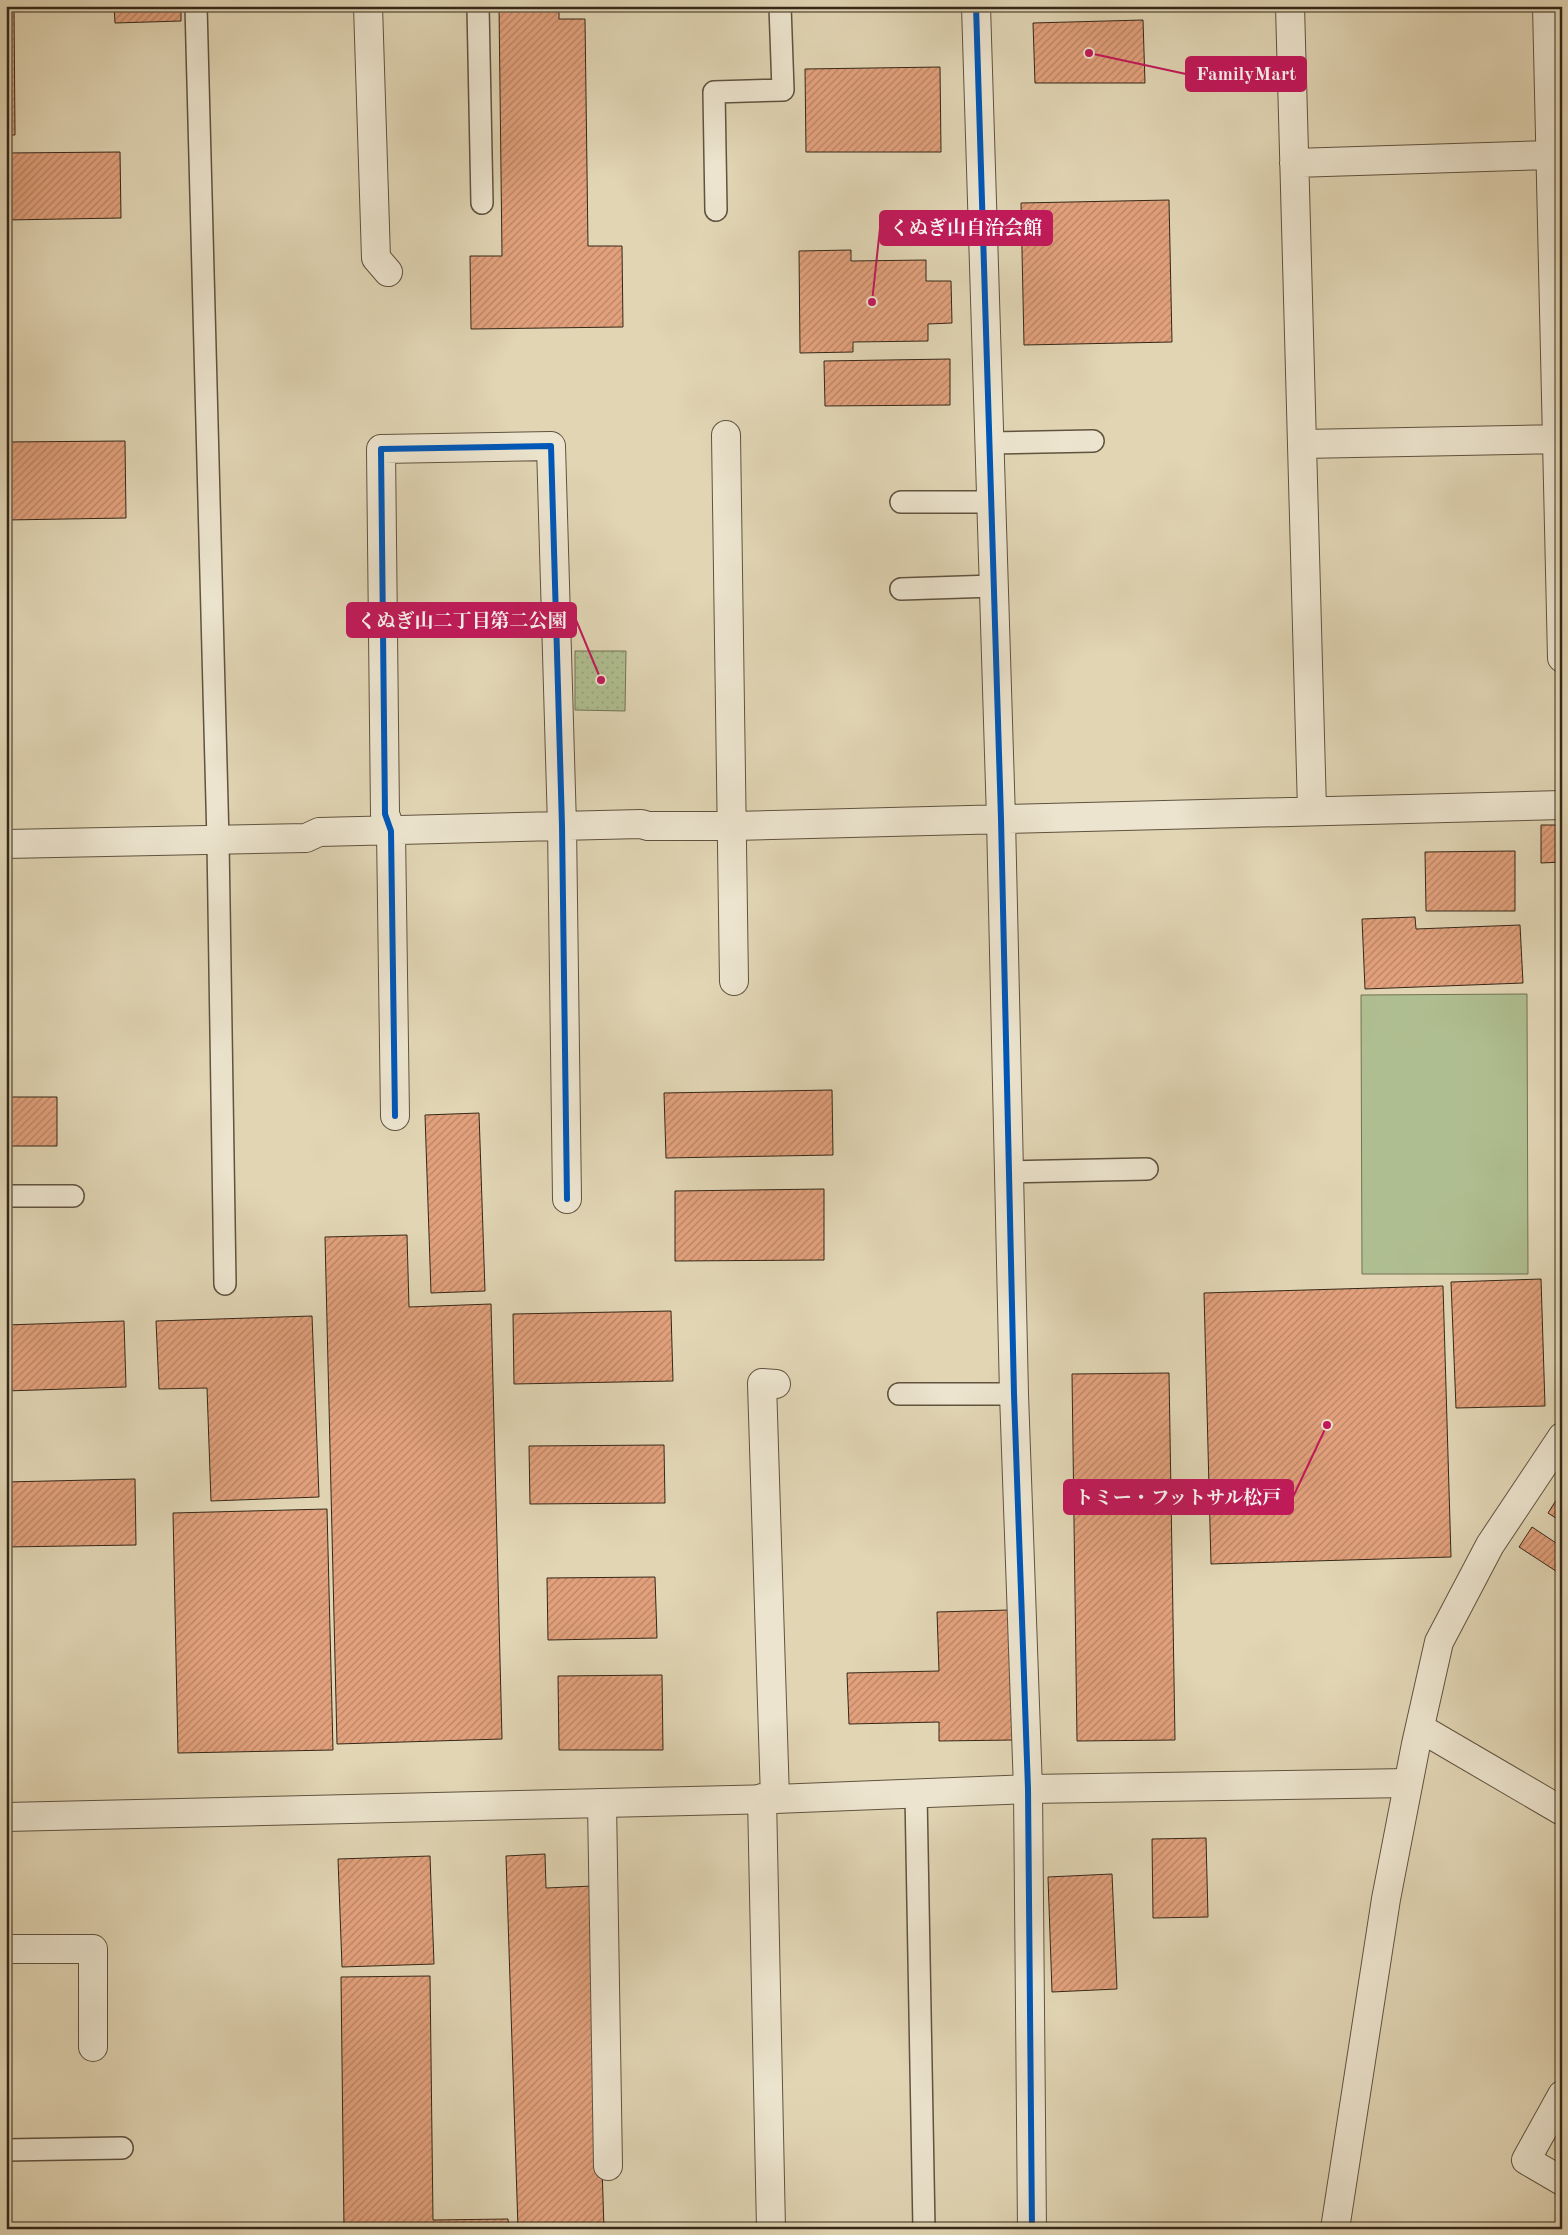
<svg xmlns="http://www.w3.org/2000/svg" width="1568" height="2235" viewBox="0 0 1568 2235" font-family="'Old Standard TT','Noto Serif JP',serif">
  <defs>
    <pattern id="park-dots" width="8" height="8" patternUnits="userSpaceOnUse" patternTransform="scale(1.25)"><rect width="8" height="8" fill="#afbe90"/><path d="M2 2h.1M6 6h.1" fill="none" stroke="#97a37b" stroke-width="1.8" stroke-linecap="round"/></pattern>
    <pattern id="building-hatch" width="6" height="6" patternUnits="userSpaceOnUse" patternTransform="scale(1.25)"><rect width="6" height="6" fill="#e2a17c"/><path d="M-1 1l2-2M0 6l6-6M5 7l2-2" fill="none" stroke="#b88365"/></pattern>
  </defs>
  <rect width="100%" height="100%" fill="#e1d5b4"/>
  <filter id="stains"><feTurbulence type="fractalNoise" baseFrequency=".004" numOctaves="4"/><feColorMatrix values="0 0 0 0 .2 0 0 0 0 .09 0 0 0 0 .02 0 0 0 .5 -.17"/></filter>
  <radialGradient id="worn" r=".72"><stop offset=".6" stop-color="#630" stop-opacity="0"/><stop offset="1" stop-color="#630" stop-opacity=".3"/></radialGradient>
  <path fill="url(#park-dots)" stroke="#727354" d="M575,651H626L625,711L575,710Z"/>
  <path fill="#afbe90" stroke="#727354" d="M1527,994L1528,1274H1362L1361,995Z"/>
  <path fill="url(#building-hatch)" stroke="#352818" d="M6,6H14L15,135H6Z
    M114,6H181V21L115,23Z
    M499,6H559V19H585L588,246H622L623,327L471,329L470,256H502Z
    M1143,20L1145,83H1035L1033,23Z
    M940,67L941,152H806L805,69Z
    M120,152L121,218L6,220V153Z
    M1169,200L1172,342L1024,345L1021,203Z
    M851,250V261L926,260V281H951L952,323L928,324V341L853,342V352L800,353L799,251Z
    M950,359V405L825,406L824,361Z
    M125,441L126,518L6,520V442Z
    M1541,825H1562V862L1541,863Z
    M1515,851V911H1426L1425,852Z
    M1415,917L1416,929L1520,925L1523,983L1365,989L1362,919Z
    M832,1090L833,1155L666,1158L664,1093Z
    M6,1097H57V1146H6Z
    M479,1113L485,1291L431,1293L425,1115Z
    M824,1189V1260L675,1261V1191Z
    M407,1235L409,1307L491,1304L502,1739L337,1744L325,1237Z
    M1541,1279L1545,1406L1456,1408L1451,1282Z
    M1443,1286L1451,1557L1211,1564L1204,1293Z
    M671,1311L673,1381L514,1384L513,1314Z
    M312,1316L319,1497L211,1501L207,1388L159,1389L156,1321Z
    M124,1321L126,1387L6,1391V1325Z
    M1169,1373L1175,1740L1077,1741L1072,1374Z
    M664,1445L665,1503L530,1504L529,1446Z
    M135,1479L136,1545L6,1547V1482Z
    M1562,1491V1522L1548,1513Z
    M327,1509L333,1750L178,1753L173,1513Z
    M1532,1527L1562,1547V1575L1519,1547Z
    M655,1577L657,1638L548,1640L547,1578Z
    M1009,1610L1013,1740L939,1741V1722L849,1724L847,1673L939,1671L937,1612Z
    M662,1675L663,1750H559L558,1676Z
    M1206,1838L1208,1917L1153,1918L1152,1839Z
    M545,1854L546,1888L593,1886L604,2229H518L506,1856Z
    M430,1856L434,1964L342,1967L338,1859Z
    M1112,1874L1117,1989L1052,1992L1048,1877Z
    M430,1976L433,2220L508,2219L509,2229H344L341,1977Z"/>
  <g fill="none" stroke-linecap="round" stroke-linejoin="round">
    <g stroke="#60533f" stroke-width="24">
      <path id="service" d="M196,6L218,841L225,1284
        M478,6L482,203
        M716,210L714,92L783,90L780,6
        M989,443L1093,441
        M901,502H992
        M901,589L994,586
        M1008,1172L1147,1169
        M6,1196H73
        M899,1394H1014
        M916,1794L924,2229
        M6,2150L122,2148"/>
    </g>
    <g stroke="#60533f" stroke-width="30">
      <path id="minor" d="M368,6L376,258L388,272
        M976,6L1001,819L1014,1394L1028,1789L1032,2229
        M1290,6L1312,810
        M1547,6L1562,658
        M1294,163L1550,155
        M726,435L734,981
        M1302,444L1562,439
        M6,844L306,838L319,832L641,824L648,826H733L1562,805
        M395,1116L391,831L385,814L381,449L551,446L562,826L567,1199
        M1420,1728L1562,1811
        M762,1798L771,2229
        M775,1799L762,1383L776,1384
        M602,1803L608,2166
        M6,1949H93V2047
        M1562,2095L1526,2160L1562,2181
        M1335,2229L1386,1899L1416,1744L1439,1642L1490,1545L1562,1437"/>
    </g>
    <g stroke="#60533f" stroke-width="30">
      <path id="tertiary" d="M6,1817L775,1799L1028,1789L1408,1783"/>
    </g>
    <use href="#service" stroke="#ece4ce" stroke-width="21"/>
    <use href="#minor" stroke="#ece4ce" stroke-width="28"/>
    <use href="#tertiary" stroke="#ece4ce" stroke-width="28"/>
    <g stroke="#ece4ce" stroke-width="9">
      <path id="cycleway" d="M976,6L1001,819L1014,1394L1028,1789L1032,2229
        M395,1116L391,831L385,814L381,449L551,446L562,826L567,1199"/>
    </g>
    <use href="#cycleway" stroke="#0057b8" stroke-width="6"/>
  </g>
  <path fill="none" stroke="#c2185b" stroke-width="2" d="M1089 53L1186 74M872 302L880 228M601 680L576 620M1327 1425L1293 1497"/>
  <g fill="#c2185b" stroke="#ece4ce" stroke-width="2">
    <circle cx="1089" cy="53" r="5"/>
    <circle cx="872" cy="302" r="5"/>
    <circle cx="601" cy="680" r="5"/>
    <circle cx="1327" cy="1425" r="5"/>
  </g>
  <g fill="#c2185b" stroke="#c2185b" stroke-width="2">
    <rect x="1186" y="57" width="120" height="34" rx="5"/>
    <rect x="880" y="211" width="172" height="34" rx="5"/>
    <rect x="347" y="603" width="229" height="34" rx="5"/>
    <rect x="1064" y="1480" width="229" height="34" rx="5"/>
  </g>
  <g font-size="19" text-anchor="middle" font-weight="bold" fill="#fff">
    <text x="1246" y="80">FamilyMart</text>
    <text x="966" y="234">くぬぎ山自治会館</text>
    <text x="462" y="627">くぬぎ山二丁目第二公園</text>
    <text x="1178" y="1504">トミー・フットサル松戸</text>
  </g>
  <rect width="1568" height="2235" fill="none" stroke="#e1d5b4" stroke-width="25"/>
  <rect x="8" y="8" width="1553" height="2220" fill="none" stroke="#352818" stroke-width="2.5"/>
  <rect x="12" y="12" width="1543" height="2210" fill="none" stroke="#352818"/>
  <rect width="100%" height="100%" filter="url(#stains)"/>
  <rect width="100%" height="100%" fill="url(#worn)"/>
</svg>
